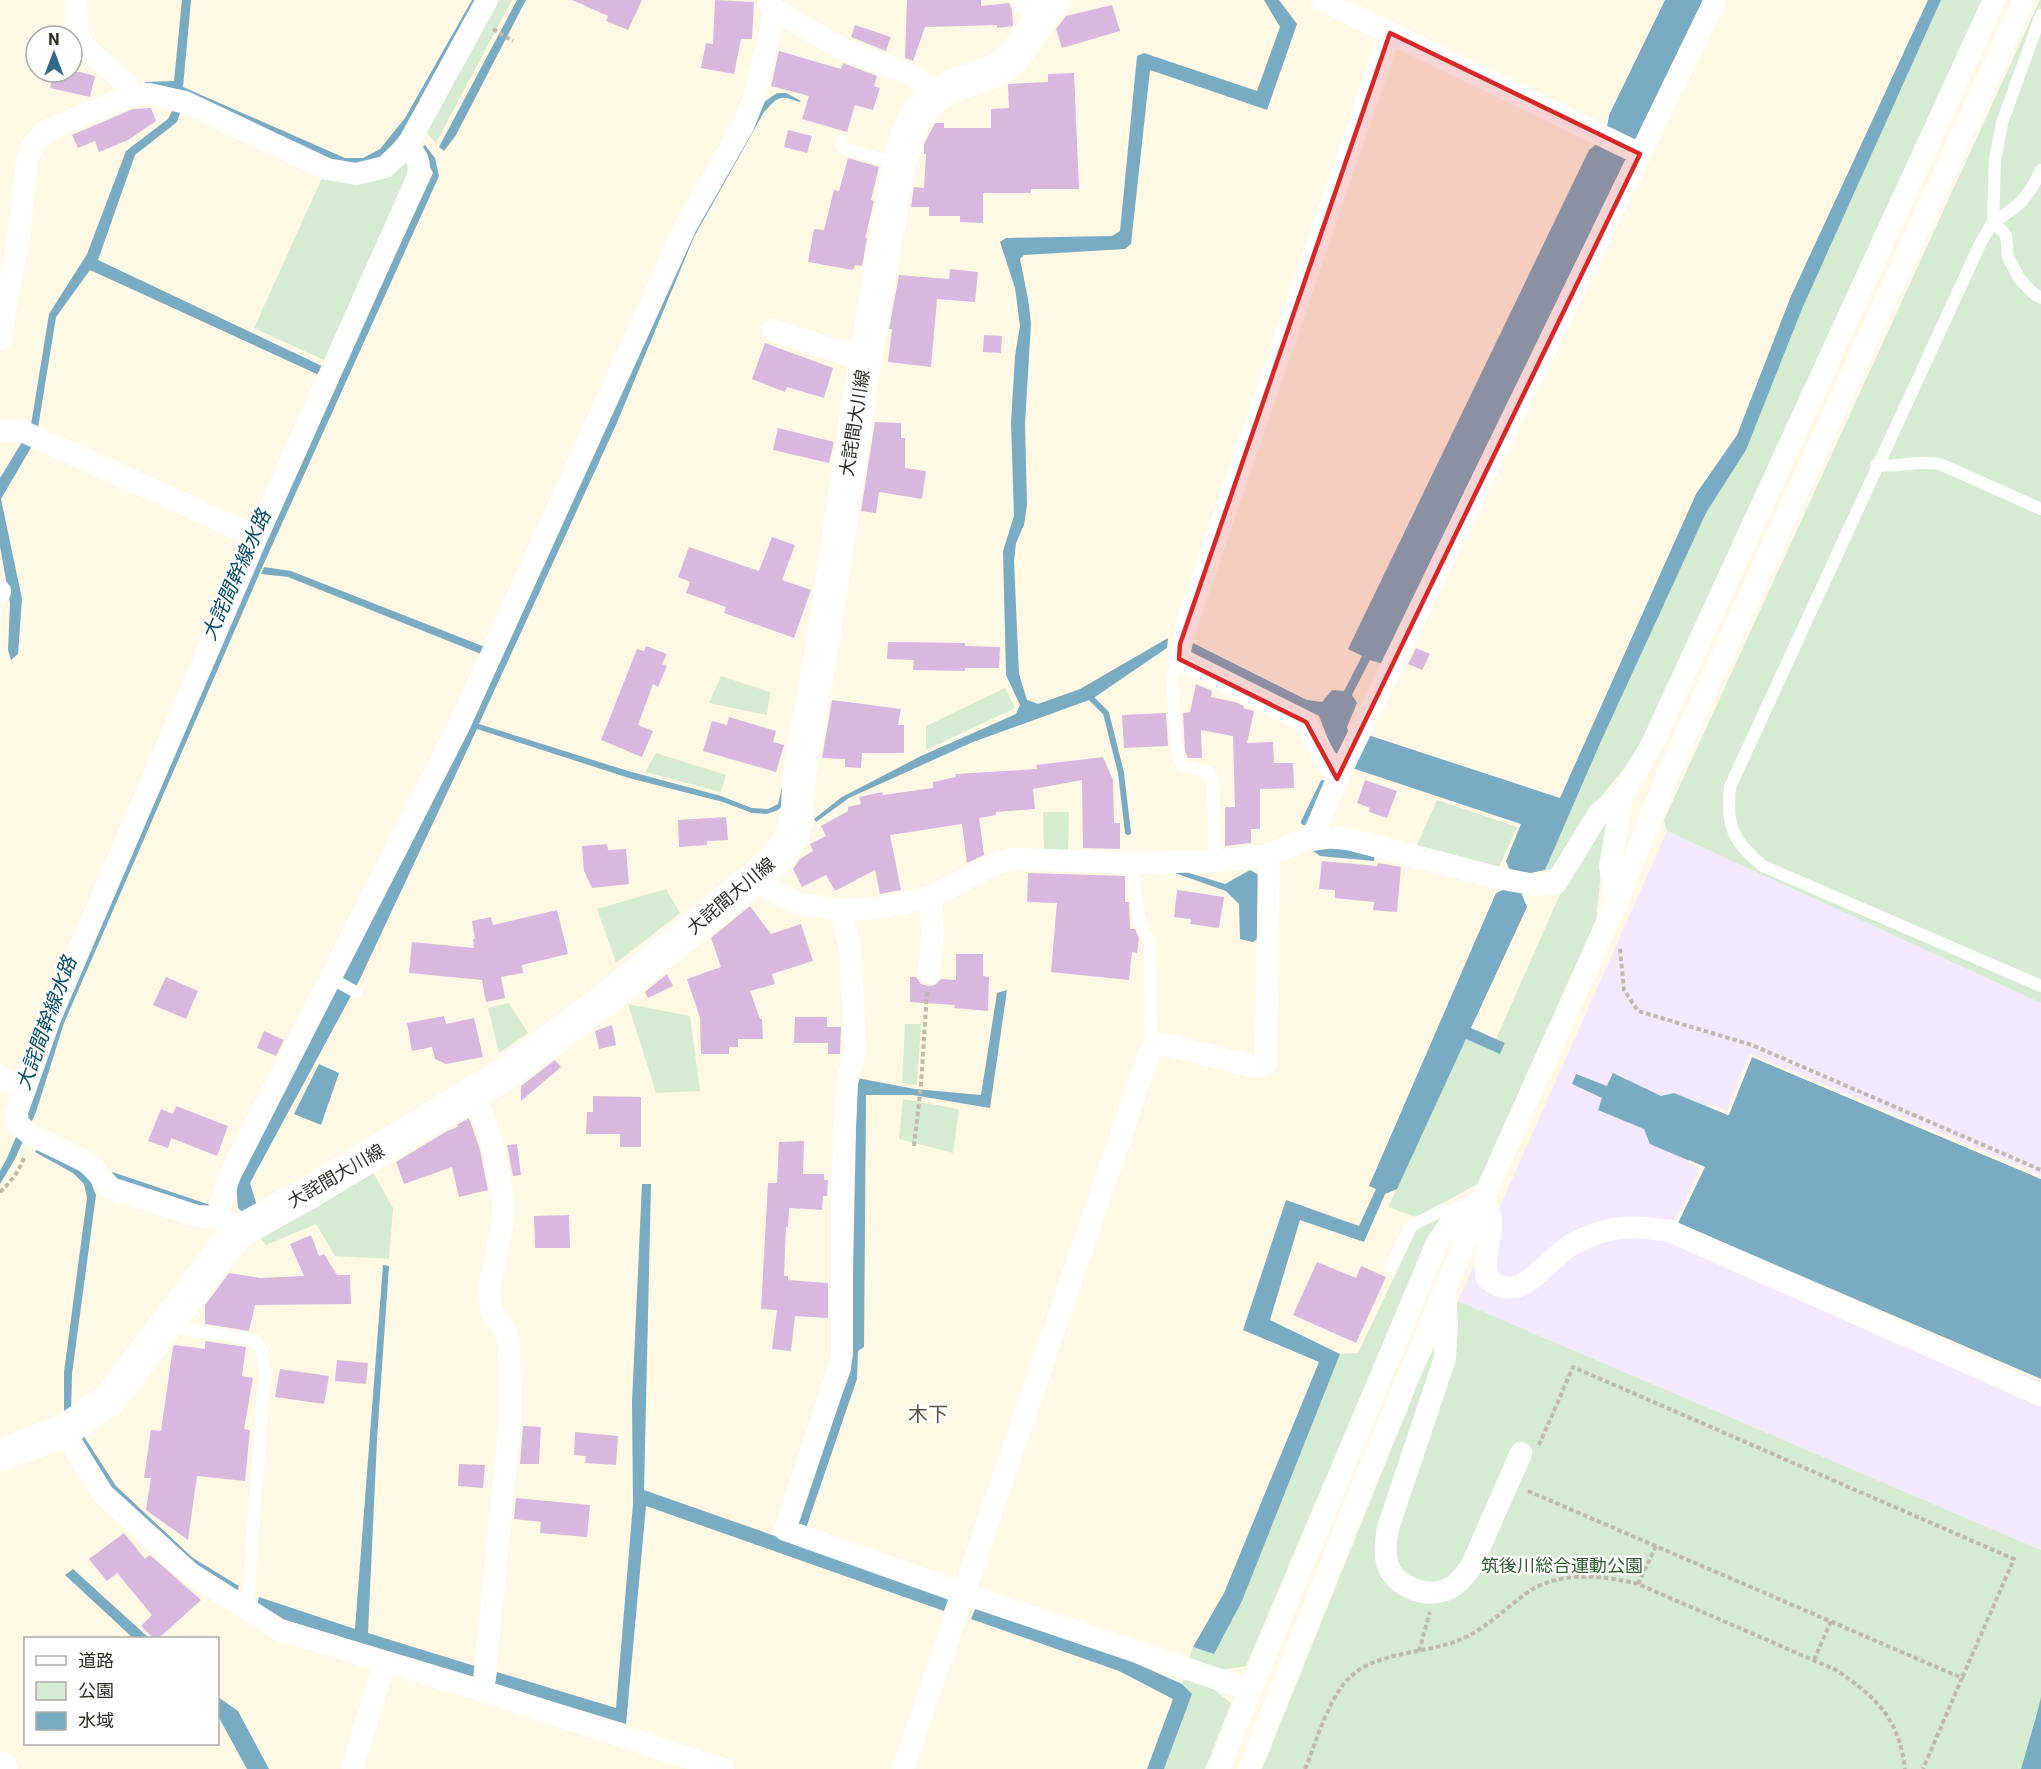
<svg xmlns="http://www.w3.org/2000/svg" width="2041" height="1769" viewBox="0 0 2041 1769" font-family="Roboto,'Noto Sans JP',sans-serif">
  <rect width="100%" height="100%" fill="#fef8e5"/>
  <path fill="#f3e9fe" d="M1667,831L2041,1003V1550L1458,1301Z"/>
  <path fill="#d5ecd3" d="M495,0H512L436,143L426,132Z
    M1941,0H1983L1644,744L1590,810L1557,869L1545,870L1602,739L1706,513L1746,450L1802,309Z
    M2040,0H2041V1003L1667,831L1664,820Z
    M405,159L410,174L328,362L254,328L322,178L368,183Z
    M721,676L770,692L767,715L709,703Z
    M1005,688L1015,708L926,750V726Z
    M656,753L726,775L721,792L645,772Z
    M1437,800L1517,827L1499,867L1417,845Z
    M1043,812H1069L1068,850L1044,849Z
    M1607,818L1596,920L1478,1184L1416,1217L1388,1207L1466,1039L1501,1053L1505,1043L1496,1039L1561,892Z
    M666,889L680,913L616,963L597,909Z
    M509,1003L528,1033L499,1053L488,1008Z
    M628,1004L690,1016L700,1091L656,1093Z
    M905,1024H921L917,1085L902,1083Z
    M903,1099L959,1109L953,1153L899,1139Z
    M370,1167L393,1208L389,1259L335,1256L316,1224L266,1245L254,1231Z
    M1442,1218L1427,1239L1246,1666L1222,1670L1189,1659L1193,1647L1214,1654L1242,1601L1340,1354L1358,1353L1418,1227Z
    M1458,1301L2041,1550V1769L2037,1711L2021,1769H1262L1425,1366Z
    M1184,1678L1208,1685L1231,1703L1205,1769H1164L1192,1694L1182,1684Z"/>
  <path fill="#79abc2" d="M182,0H191L183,87L345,158H363L380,149L405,118L472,0H480L409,125L384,155L366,163H339L145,86V82L174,81Z
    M517,0H526L456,135L444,151L439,147Z
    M1264,0H1279L1297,24L1267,110L1150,70L1131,244L1125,249L1024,255L1020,259L1028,299L1031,323L1025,424L1027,505L1024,525L1016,543L1014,561L1019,674L1027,700L1038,704L1080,689L1168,638L1167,648L1092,699L973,742L849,798L816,822L814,819L842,797L921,756L1016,714L1020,705L1006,675L1003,551L1014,516L1011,423L1015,356L1020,326L1015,288L1000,242L1006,238L1112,236L1120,231L1137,56L1144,53L1257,91L1280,27Z
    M1665,0H1705L1383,664L1370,660L1352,695L1357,703L1347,727L1349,735H1368L1560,798L1696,494L1737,435L1791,296L1928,0H1941L1802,309L1746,450L1706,513L1602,739L1545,870L1531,873L1522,895L1527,907L1471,1028L1505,1043L1500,1054L1466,1039L1397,1189L1385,1194L1364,1242L1300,1220L1270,1320L1340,1354L1242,1601L1214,1654L1193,1647L1224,1593L1319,1362L1243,1330L1286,1200L1359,1226L1376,1189L1369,1186L1496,893L1505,889L1510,871L1506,861L1521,824L1352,768L1356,760L1333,752L1319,716L1191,652L1193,643L1307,700L1322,702L1332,690L1344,691L1362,656L1348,649L1589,150C1602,141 1607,131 1609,115Z
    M777,93H786L801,101L799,102C779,94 778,97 764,112L694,237L616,425L479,724L628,771L721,796L752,808L768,809L778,804L782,788L784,804L778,810L767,814L752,813L723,802L629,778L477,729L359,981L250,1183L257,1206L243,1213L238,1208L236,1183L692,232L764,102Z
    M172,111L180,113L177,122L135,155L98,260L322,366L319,375L90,270L56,317L38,428L31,425L49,314L87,254L126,151L168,119Z
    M425,145L435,158L439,176L261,570L64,1023L36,1112L15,1159L0,1184V1171L7,1158L29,1107L56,1019L255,560L433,173L421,149Z
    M22,442L32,446L1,499L22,599L18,654L11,660L8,650L10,603L0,546V478Z
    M264,567L291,571L485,647L481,654L288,577L261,574Z
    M1341,847L1375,854L1374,861L1320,856L1313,851Z
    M1250,870L1261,876V936L1253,942L1240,939L1239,904L1226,891L1172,872H1186L1225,884Z
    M1007,990L990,1108L913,1095H866L864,1347L858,1351L857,1379L806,1528L795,1524L851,1370L857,1078L915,1089L981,1095L997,993Z
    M1752,1057L2041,1179V1379L1677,1223L1704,1167L1650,1144L1644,1129L1598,1110L1602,1098L1572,1084L1576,1074L1607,1086L1613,1073L1661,1096L1674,1093L1728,1115Z
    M319,1064L339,1073L321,1125L294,1114Z
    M38,1146L74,1166L90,1180L96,1195L72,1374L71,1414L64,1417V1372L87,1198L84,1184L73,1173L35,1152Z
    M642,1184H651L644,1490L949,1597L944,1611L646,1506L626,1724L495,1684L497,1672L616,1708L633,1504L632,1402Z
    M383,1265L389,1266L377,1439L368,1633L478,1667L473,1678L279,1618L257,1606L259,1597L355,1629Z
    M83,1435L116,1486L193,1558L239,1586L235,1596L192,1567L105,1487L77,1440Z
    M73,1569L149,1638H133L65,1575Z
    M976,1607L1126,1659L1182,1684L1192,1694L1164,1769H1147L1173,1699L1119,1671L971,1619Z
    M218,1697L238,1711L269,1769H247L218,1716Z
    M2041,1697V1769H2021L2039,1706Z"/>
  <path fill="#fef8e5" d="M1752,1054L2041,1175V1179L1752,1057L1729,1115L1706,1106L1707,1103L1727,1111L1749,1056Z
    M1689,1160L1705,1167L1678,1223L2041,1379V1382L1676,1226L1675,1222L1700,1168L1688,1163Z"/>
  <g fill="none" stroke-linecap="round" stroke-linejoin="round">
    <path stroke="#79abc2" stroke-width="6" d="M1092,699L1106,713L1121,773L1128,832
      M1304,822L1323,783
      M112,1175L207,1207"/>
  </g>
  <path fill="#d8b8de" d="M572,0H642L628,30L606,21L608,16Z
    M715,0L754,2L752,39H741L734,74L701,68L706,43L713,44Z
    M907,0H981V6L1009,3L1012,9L1013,26L997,28V25L925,27L913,61L905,58Z
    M1112,5L1120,31L1062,48L1056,29L1066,16Z
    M855,25L891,37L886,51L851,37Z
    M779,51L841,69L843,63L877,76L874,86L880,88L873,110L855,105L847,132L802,119L809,96L771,86Z
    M54,72H80L95,76L90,97L50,88Z
    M1074,73L1079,189H1031V193H983V223L960,222V216H929V207H911L914,187L924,188L926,154H924V144L935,123H944V128H991V109L1009,108L1008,84L1048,82V74Z
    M151,108L156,121L128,140L99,152L95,141L78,148L72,135L133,109Z
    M788,130L812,136L807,153L784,147Z
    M848,158L879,167L871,200L874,201L865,238H867L862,266L855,265L853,270L808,262L814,229L824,230L834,190L839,191Z
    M950,269L978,272L975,302L937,299L931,367L888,362L892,329H889L899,275L949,279Z
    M984,335L1002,336L1001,353L983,352Z
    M765,343L833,368L824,398L787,387L785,392L752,379Z
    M875,422L901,423V438H905V468L926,471L922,499L879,492L876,513L861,511Z
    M778,428L834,442L829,463L773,450Z
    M772,537L795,545L782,580L811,590L794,638L724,613L726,607L686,593L690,582L678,577L689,547L759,571Z
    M888,642L965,643V646L1000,647L999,668H965V671L913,670L914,660L887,659Z
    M646,646L667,654L662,664L667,666L658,687L653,684L638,725L653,731L642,757L601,740L637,649L644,651Z
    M1416,648L1430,654L1422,670L1408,664Z
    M1196,684L1212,691L1211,697L1235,702L1244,706L1243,708L1254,711L1247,743L1273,742L1274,763H1293L1294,788L1260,789V829H1251V843L1225,846V807H1235L1233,736L1201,730L1202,758H1188L1185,751L1183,713L1190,712Z
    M832,700L901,709L898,725H904V753H862L861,768L845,767V759L822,758Z
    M1166,713L1168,746L1124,748L1122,715Z
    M729,717L776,731L773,742L784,745L776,772L703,751L712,721L727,725Z
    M1103,757L1113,780L1114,823H1120V849L1083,848L1082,780L1033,789L1035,809L996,812V815L979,818L984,855L967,863L962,824L890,835L901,890L880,894L875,870L835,891L826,875L802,887L793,869L800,859L813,851L810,844L826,836L821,826L848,811V807L861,804L859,797L882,792L883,795L933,788V782L956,777L955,774L1037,769L1036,765Z
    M1365,780L1397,791L1387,818L1369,812L1370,808L1357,803Z
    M726,817L728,840L707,841V845L679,847L678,820Z
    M607,844L608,850L626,849L629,884L592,888L584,871L582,846Z
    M1322,861L1377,866L1378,863L1401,867L1397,912L1373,910L1374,902L1335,898V890L1319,889Z
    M1028,873L1125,876V902H1129L1130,929H1135L1139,938L1137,953L1132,952L1129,980L1051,972L1057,903L1027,902Z
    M1177,890L1224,897L1219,928L1190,924L1191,919L1174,917Z
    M750,906L771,934L801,924L813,961L772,974L775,984L750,991L760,1019H762L763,1039H738V1047H729V1054H701L700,1018L687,979L721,967L711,938Z
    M557,910L568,954L522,965L523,973L501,977L505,998L486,1002L482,980L409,973L412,942L474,948L473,939H475L472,921L491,917L493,925Z
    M956,954H983V976L989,977L988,1011L954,1008L955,1005L910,1002V977H916L921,984L928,986L935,985L941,979L956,980Z
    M667,974L673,986L648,998L645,992Z
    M166,977L198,991L186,1019L153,1005Z
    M444,1016L446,1024L474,1018L483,1057L446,1064L435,1059L432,1047L412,1051L407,1023Z
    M795,1017H827V1027H841L840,1054H828V1043H794Z
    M612,1025L616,1045L599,1049L595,1031Z
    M264,1031L284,1040L276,1056L257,1048Z
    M555,1060L561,1067L521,1101V1086Z
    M593,1096L641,1097V1147H620V1134H586L587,1112H593Z
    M176,1106L228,1126L217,1156L171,1138L168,1148L148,1141L161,1109L173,1114Z
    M469,1118L480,1150L488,1190L459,1197L452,1167L404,1184L396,1162L447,1131L458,1127L457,1125Z
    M804,1141L803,1174H824V1180H828L827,1196H823L822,1210L789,1208L788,1227H786L784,1276H788V1280L828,1283V1318L795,1316L791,1351L772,1349L777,1310L761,1309L768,1183H777L779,1142Z
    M517,1144L521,1175L513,1176L507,1145Z
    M569,1215L570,1248H535L534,1216Z
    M311,1235L319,1256L324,1254L337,1275H350L351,1304L255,1305L249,1331L205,1324V1305L229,1273L260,1278L304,1276L290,1244Z
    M1317,1262L1356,1278L1361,1266L1386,1277L1356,1343L1293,1315Z
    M205,1341L246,1347L242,1376L253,1378L244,1429L250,1430L245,1481L197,1476L188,1540L146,1510L151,1478H144L151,1430L161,1431L173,1347L175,1345L205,1349Z
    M337,1360L368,1363L366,1384L335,1381Z
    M280,1369L329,1376L324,1404L275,1397Z
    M523,1426L541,1427L539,1464H520Z
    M575,1432L618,1436L616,1465L585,1463L586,1456L574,1455Z
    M459,1464L485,1465L483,1488L458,1486Z
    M516,1498L590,1505L587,1537L540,1533L541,1522L514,1519Z
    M124,1533L145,1559L150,1555L201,1600L159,1638H153L141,1626L152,1615L117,1573L107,1581L89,1559Z"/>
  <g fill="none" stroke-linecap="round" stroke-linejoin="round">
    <path stroke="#beb9aa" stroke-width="4" stroke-dasharray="4.5 3" stroke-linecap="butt" d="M493,29L513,41
      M1620,949L1624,990L1638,1011L1752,1045L2041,1170
      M914,1146L921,1085L927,992
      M0,1192C11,1182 20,1170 25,1155
      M1539,1445L1573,1367L2014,1559L1962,1678
      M1528,1491L1962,1678L1923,1769
      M1638,1584L1656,1546
      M1419,1651L1430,1612
      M1814,1660L1831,1621
      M1305,1769C1317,1740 1330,1691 1356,1672C1384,1651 1432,1653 1464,1638C1487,1627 1504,1610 1524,1595C1556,1570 1602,1575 1638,1584L1836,1670C1876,1697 1899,1718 1905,1769"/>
    <path stroke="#fff" stroke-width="12" d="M2041,15L2002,123L1995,159L1993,222L1981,242L1730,787C1726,826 1733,842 1763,866L2041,986
      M841,141L843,148L898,164
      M1993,222L2006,235L2008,257L2019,278L2033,293L2041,298
      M1993,222C2019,207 2028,198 2041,170
      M1876,465C1898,468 1916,460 1940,464L2041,509
      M1179,659L1172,676L1177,753L1183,766L1210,773L1213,781L1215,861
      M1132,863L1139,919L1150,943L1151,1035L1156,1044
      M332,979L356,992
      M1391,1267L1411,1226L1442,1210L1457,1214
      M170,1327L255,1340L262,1352L265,1373L247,1610"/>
    <path stroke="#fff" stroke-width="22" d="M76,0L77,32L82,45L127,84L130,96
      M1022,0L1040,19
      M1322,0L1640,154
      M768,1L775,10L839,47L916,77L936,97
      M773,330L865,360
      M0,339L19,235L27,160L33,145L46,131L130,96L149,94L185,102L327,169L356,174L385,167L407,146L487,0
      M0,431H22L257,537
      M0,591V592
      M1337,779L1306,722L1179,659L1180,644L1390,33
      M1622,796L1652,744L1994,0
      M1313,836L1337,779L1715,0
      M757,876L772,891L797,903L841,910L881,908L930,897L997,863L1013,859L1132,863L1215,861L1269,855L1313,836L1348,839L1499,878L1534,885L1556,883L1599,813L1622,796L1610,867L1616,903
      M841,910L851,953L855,1051L847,1083L842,1192V1354L840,1366L785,1530L965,1594L1250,1690
      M929,973L933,934L930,897
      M0,1076L25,1090
      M475,1094L493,1146L504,1201L503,1221L489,1288L491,1310L507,1334L509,1346L510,1421L483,1691
      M217,1217L229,1177L459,726L686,226L743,126L754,99L775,10
      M230,1223L217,1217L197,1216L111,1188L88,1163L31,1135L18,1124L17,1112L51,1016L257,537L417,179C421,163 419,157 407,146
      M1445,1297L1447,1322L1445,1358L1388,1528C1386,1541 1384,1553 1388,1566C1396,1587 1428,1599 1448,1589C1459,1584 1464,1576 1471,1567L1521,1453
      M64,1431L103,1494L190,1573L280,1630L483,1691L723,1769
      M352,1769L385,1662
      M903,1769L1151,1048L1156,1044L1167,1045L1252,1066H1261L1266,1063L1269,855
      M1219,1769L1250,1690L1437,1243L1457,1214L1482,1201C1498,1217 1488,1238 1486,1258C1485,1265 1486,1272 1487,1278C1522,1308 1543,1261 1571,1245C1580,1240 1594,1234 1605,1231C1626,1225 1649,1228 1670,1231L2041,1395
      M1249,1769L1351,1514L1482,1201L1616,903L1674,761L2024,0"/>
    <path stroke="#fff" stroke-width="33" d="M0,1455L64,1431L109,1400L230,1241L240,1231L310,1192L505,1074L605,1000L757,876L780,855L792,836L797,816L799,778L822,647L865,360L899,164C908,131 915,105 947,89C970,77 991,78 1010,60C1027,45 1038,17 1055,0
      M0,1768L1,1769"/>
  </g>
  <path fill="#d62828" fill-opacity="0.2" stroke="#d62828" stroke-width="4.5" stroke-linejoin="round" d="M1390,33L1640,154L1337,779L1306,722L1179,659L1180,644Z"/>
  <g text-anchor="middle" stroke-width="4.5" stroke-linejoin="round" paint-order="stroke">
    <g font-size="18" fill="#2d2b24" stroke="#fff">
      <text transform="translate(855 423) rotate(-81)" y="6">大詫間大川線</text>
      <text transform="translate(731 896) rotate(-40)" y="6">大詫間大川線</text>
      <text transform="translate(336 1176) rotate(-30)" y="6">大詫間大川線</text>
    </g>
    <g font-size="18" fill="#2c5c2c" stroke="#fff">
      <text x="1562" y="1572">筑後川総合運動公園</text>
    </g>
    <g font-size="20" font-style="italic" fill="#054c65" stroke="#fff">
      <text transform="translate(236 575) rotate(-66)" y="7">大詫間幹線水路</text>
      <text transform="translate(46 1023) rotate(-70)" y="7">大詫間幹線水路</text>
    </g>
    <g font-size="20" fill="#585343" stroke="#fff">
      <text x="928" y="1421">木下</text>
    </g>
  </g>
  <rect x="24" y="1637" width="195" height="108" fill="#ffffff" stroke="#abaaa7" stroke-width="1.5"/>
  <rect x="36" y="1656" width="30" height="9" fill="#ffffff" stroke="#abaaa7" stroke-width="1.5"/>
  <text x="78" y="1667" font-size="18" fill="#2d2b24">道路</text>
  <rect x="36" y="1682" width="30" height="18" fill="#d5ecd3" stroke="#abaaa7" stroke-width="1.5"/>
  <text x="78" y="1697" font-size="18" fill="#2d2b24">公園</text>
  <rect x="36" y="1712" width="30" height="18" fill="#79abc2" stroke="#abaaa7" stroke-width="1.5"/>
  <text x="78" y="1727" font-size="18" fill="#2d2b24">水域</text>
  <g transform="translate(54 54)"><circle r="28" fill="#ffffff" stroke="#abaaa7" stroke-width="1.5"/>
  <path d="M0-4.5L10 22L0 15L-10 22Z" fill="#316a84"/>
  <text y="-9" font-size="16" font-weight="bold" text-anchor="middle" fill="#2d2b24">N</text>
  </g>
</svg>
